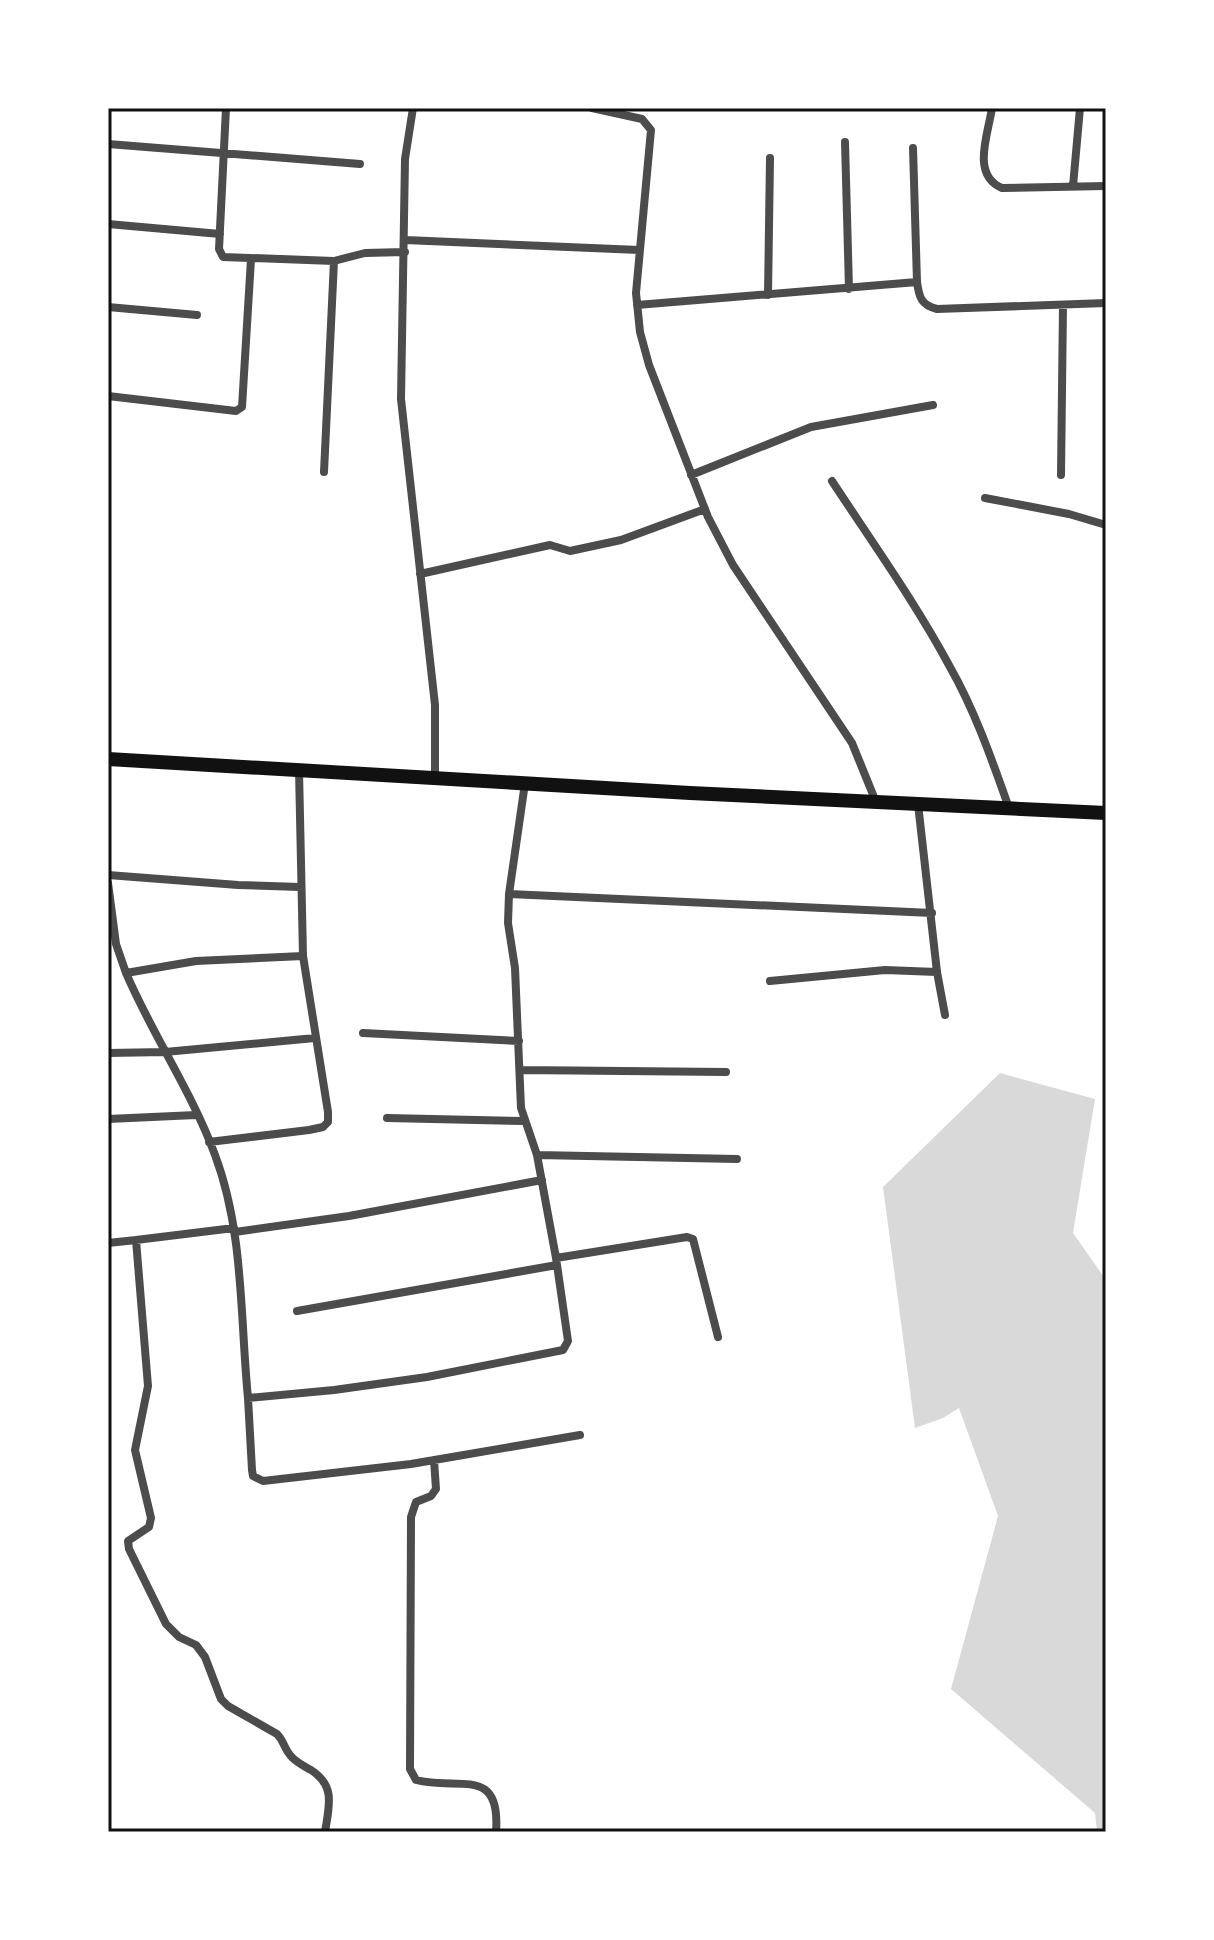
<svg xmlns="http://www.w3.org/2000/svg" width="1214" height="1940" viewBox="0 0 1214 1940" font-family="Figtree,sans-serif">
  <rect width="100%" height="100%" fill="#fff"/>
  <path fill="#d9d9d9" d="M1000,1073L1095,1099L1073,1233L1106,1280V1832H1097L1095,1813L951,1689L998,1516L959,1408L943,1418L915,1428L883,1187Z"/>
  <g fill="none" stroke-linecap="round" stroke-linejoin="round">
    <path stroke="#4c4c4c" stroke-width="8" d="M226,108L219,249L223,257L334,261L365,253L405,252
      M413,108L405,159L401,399L435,705V778
      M592,108L642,119L651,130L636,293L640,332L649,365L708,517L733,565L852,743L876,802
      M992,108C988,135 971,175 1002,188L1106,186
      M845,142L849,289
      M108,144L360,164
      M913,148L917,282C919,297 921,305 937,309L1106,303
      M1073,186L1080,108
      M108,224L220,234
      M405,240L639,250
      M768,295L770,158
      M637,305L917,282
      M108,307L197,315
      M108,396L236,411L242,407L251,259
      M324,472L334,261
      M691,475L811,427L933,405
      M1061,475L1063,305
      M832,481C872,542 915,602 950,667C975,711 992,760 1009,808
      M985,498L1069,514L1106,525
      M420,574L550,545L570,551L621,540L705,509
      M525,783L509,894L508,923L515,968L521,1108L537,1155L556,1258L687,1237L693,1239L718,1337
      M918,804L937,972L945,1015
      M108,875L238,885L300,887
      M108,883L116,944L126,973C152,1034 193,1094 215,1155C244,1232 240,1317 248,1398L334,1390L427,1377L563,1350L568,1341L556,1258
      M509,894L932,913
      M126,973L196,961L303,956
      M770,981L885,970L937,972
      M363,1033L519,1041
      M108,1053L165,1052L315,1038
      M520,1070L726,1072
      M387,1118L525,1121
      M108,1119L196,1115
      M209,1142L309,1130L323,1127L328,1122V1112L303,956L299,770
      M537,1155L737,1159
      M234,1228L136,1240L148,1386L135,1450L151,1518L149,1527L128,1541L129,1549L166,1624L179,1637L196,1645L205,1657L221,1699L228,1706L277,1734C284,1741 284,1748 290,1755C295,1762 304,1766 311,1770C336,1786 329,1806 325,1832
      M235,1232L349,1216L542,1180
      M108,1243L136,1240
      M297,1311L557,1265
      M248,1398L252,1470L253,1476L263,1481L411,1464L580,1435
      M434,1460L436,1489L431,1496L416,1502L411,1517L410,1769L416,1780C458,1791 501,1765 496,1832"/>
    <path stroke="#111" stroke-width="14" d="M108,759L690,793L1106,813"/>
  </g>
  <rect width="1214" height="1940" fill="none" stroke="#ffffff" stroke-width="220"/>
  <rect x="110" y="110" width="994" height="1720" fill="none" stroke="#111" stroke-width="3"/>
</svg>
